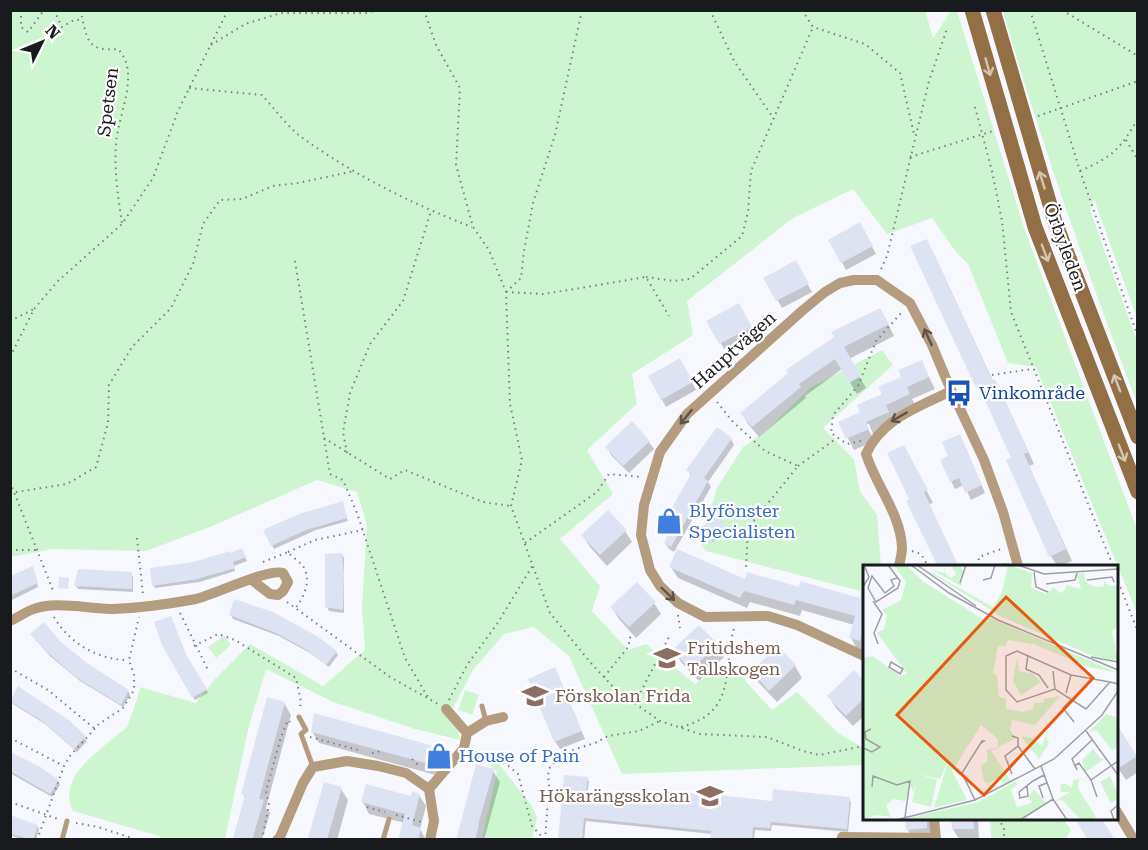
<svg xmlns="http://www.w3.org/2000/svg" width="1148" height="850" viewBox="0 0 1148 850" font-family="'Roboto Serif',serif">
  <rect width="100%" height="100%" fill="#f7f8fe"/>
  <path fill="#cdf5cf" d="M925,10L933,38L951,11H957L1024,228L1137,529V613L1036,367L1008,363L968,264L956,252L932,218L887,234L853,189L793,218L687,301L693,335L632,374L637,404L587,450L613,494L560,539L600,586L592,611L628,650L646,644L695,684L728,662L772,710L797,692L838,733L864,748V765L622,774L569,656L534,627L504,634L473,670L453,708L460,740L415,729L333,702L266,669L248,730L225,839H162L159,836L73,811C58,780 91,757 112,739C117,735 123,731 127,727C129,722 140,692 140,687L196,703L215,679L250,644L323,686L365,650L362,607L367,525L357,492L317,480L210,527L146,551L52,549L11,557L10,11Z
    M1003,11H1137V318L1094,199L1090,210L1137,341V403C1088,274 1041,144 1003,11Z
    M882,350L893,365L823,428L854,459L860,491L877,515L881,566H864V592L706,551L700,543L717,488L743,447L766,431L810,388Z
    M224,636L231,645L216,658L208,647Z
    M465,690L479,695L472,715L458,710Z
    M490,753L532,806L537,818L532,839H482L497,772L487,761Z
    M990,819H1063L1071,830L1066,839H991Z"/>
  <path fill="#0003" d="M860,224L876,254L846,270L830,240Z
    M933,252L993,381L995,380L1001,392L1034,464L1029,466L1072,561L1060,566H1057L1051,556L1012,459L985,398L984,399L977,387Z
    M795,262L812,292L782,308L765,278Z
    M738,305L753,333L724,349L708,321Z
    M886,320L894,336L849,359L866,388L857,394L842,369L805,396L806,398L759,437L748,424L742,413L789,374Z
    M680,361L696,390L666,407L650,377Z
    M921,361L935,389L912,399L916,406L895,424L873,434L869,424H865L875,441L854,450L840,423L862,413Z
    M632,423L649,442L654,449L629,473L611,455L607,447Z
    M731,439L734,445L708,482L711,487L674,552L669,549L665,543L672,530L665,522L691,476L688,470Z
    M964,444L985,493L971,500L964,485L955,489L951,481Z
    M910,459L933,503L929,504L911,499Z
    M342,502L348,521L316,530L274,549L265,531Z
    M718,519L727,533L712,542L703,528Z
    M625,531L632,542L607,566L590,547L583,536Z
    M243,553L247,561L234,566L235,571L200,582L155,588L153,585L193,564Z
    M342,554L344,558V613L329,611L327,607Z
    M1006,563L1008,566H993Z
    M671,567L746,581L800,588L801,583L864,601V651L857,649L851,638L854,625L802,610L800,616L750,602L747,608L678,578Z
    M34,571L38,587L10,601V579Z
    M131,573L133,577V592L78,589L76,586Z
    M654,603L661,614L636,638L619,619L612,608Z
    M231,615L336,652L338,655L329,667L310,653L279,636L233,619Z
    M699,627L717,645L724,657L699,681L681,662L674,650Z
    M34,638L59,642L86,665L128,691L130,695L123,707L80,681L50,656Z
    M164,644L184,652L208,693L195,700Z
    M778,648L795,666L802,678L777,702L759,683L753,671Z
    M854,673L864,683V716L853,726L836,708L829,696Z
    M559,677L585,739L560,749L555,741Z
    M11,701L50,708L87,741L77,752L45,724L13,704Z
    M284,703L291,715L266,808L270,813L262,840H235L246,799L243,794Z
    M1116,726L1138,759V772L1126,780L1116,765Z
    M312,731L440,749L447,761L443,777L319,743Z
    M10,755L58,781L60,785L52,797L10,773Z
    M493,771L500,782L484,840H457Z
    M587,778L589,782L587,795L690,806L849,799L851,802L848,832L772,825L771,831L755,830L754,840H712V834L586,821L584,840H559Z
    M341,789L348,800L337,840H311L310,837Z
    M419,795L426,806L420,829L426,840H400L405,823L369,814L363,802L412,798Z
    M10,816L37,826L39,829L36,840H23L10,835Z
    M906,818H932L933,840H913L908,830Z
    M953,818H978L979,839H959L953,829Z"/>
  <path fill="#dee3f3" d="M860,222L873,246L841,263L828,240Z
    M927,239L992,380L995,379L1029,452L1024,454L1066,549L1049,557L1006,460L1011,458L979,387L976,388L910,246Z
    M796,260L809,284L776,301L763,278Z
    M739,303L752,327L719,344L706,321Z
    M880,308L889,324L844,347L861,376L849,383L835,359L799,384L801,387L752,427L740,413L788,373L786,370L834,337L831,332Z
    M680,358L693,382L661,400L648,376Z
    M922,360L929,377L907,387L910,394L886,405L889,412L866,422L869,429L846,439L838,422L860,412L857,405L882,394L878,387L901,377L898,370Z
    M632,421L650,441L623,466L605,447Z
    M717,427L732,438L704,478L708,481L671,547L664,543L672,527L664,522L691,474L686,470Z
    M960,434L982,485L965,493L959,478L950,482L940,460L948,456L942,442Z
    M904,445L928,490L924,492L959,567H938L906,501L909,499L887,453Z
    M343,501L347,518L306,530L271,546L263,530L299,514Z
    M608,510L627,530L600,555L581,535Z
    M719,517L727,531L710,542L701,527Z
    M242,548L246,557L233,562L235,568L197,579L152,586L150,568L193,562L230,551V553Z
    M677,549L745,579L747,572L799,587L800,581L860,598L861,592H864V624L860,641L849,638L855,616L796,600L794,605L744,591L740,598L669,567Z
    M342,553L344,574L343,610L325,607V554Z
    M33,566L38,583L10,596V576Z
    M78,569L132,572V589L74,586Z
    M59,577L69,578L68,589L58,588Z
    M637,582L656,602L629,627L610,607Z
    M234,599L273,612L317,636L337,651L326,665L307,650L276,633L229,615Z
    M171,616L187,656L207,689L192,698L162,645L154,622Z
    M44,622L60,641L87,663L129,690L121,705L77,678L47,652L30,634Z
    M699,625L718,644L691,670L672,650Z
    M778,646L796,665L769,691L751,671Z
    M555,667L582,731L554,742L528,679Z
    M854,670L864,681V698L846,716L827,696Z
    M18,686L69,720L86,736L74,749L42,721L10,701Z
    M267,697L285,702L259,799L264,800L252,840H238L233,838L245,795L241,794Z
    M314,713L441,748L437,766L311,732Z
    M1116,723L1137,756L1116,770Z
    M10,752L39,766L59,780L50,794L10,771Z
    M476,764L494,769L478,825H479L475,840H456Z
    M564,775L588,777L586,794L688,804L690,792L772,801L773,789L850,797L847,829L771,822L770,828L753,827L752,840H710L711,831L584,818L582,840H558Z
    M324,782L342,787L327,840H315L308,838Z
    M366,784L411,796L412,791L420,794L412,825L421,828L418,840H398L405,814L361,802Z
    M10,815L38,825L33,840L10,834Z
    M905,819H927V828L906,830Z
    M951,819H973L974,829H952Z
    M1075,819H1102L1115,840H1088Z"/>
  <g fill="none" stroke-linecap="round" stroke-linejoin="round">
    <path stroke="#7d7e82" stroke-width="2" stroke-dasharray="1.5 4.5" stroke-linecap="butt" d="M21,10V27L28,32L44,10
      M54,10L62,27L72,21L83,19
      M80,10C88,37 84,52 118,49C141,73 118,114 116,144C114,170 118,197 122,223
      M424,10L436,45L460,88L456,165L473,227L489,250L506,292L510,404L522,460L511,506L550,613L590,662L617,691L660,721L700,734L767,737L803,751L819,755L864,746
      M710,10L734,61L774,119
      M802,10L813,27L865,44L900,73L914,134
      M1030,10L1080,171L1138,337
      M1062,10L1138,56
      M211,45L245,24L281,13H368L376,10
      M189,88L262,95C274,108 286,125 300,136C352,174 412,204 472,227
      M975,107L992,171L1002,221L1011,312L1113,566
      M1038,116L1138,81
      M1126,140L1138,160
      M910,157L993,131
      M1080,171C1112,157 1121,149 1138,118
      M295,261L330,474L343,480L357,513L405,658L429,699
      M881,269L887,256L929,81L947,29
      M646,277L674,281L690,279L742,236L748,212L751,171L813,27
      M506,292L521,278L524,251L533,203L555,135L582,10
      M506,292L544,294L646,277L669,316
      M10,321L34,309
      M10,357L34,309L58,281L122,224L153,178L178,111L228,10
      M992,375L1032,369
      M961,383L973,384
      M717,402L733,422L765,451L798,466L748,528L746,568
      M324,438L390,479L405,470L483,502L511,506
      M861,441L847,444L831,433L833,415L858,386L876,341L902,312
      M347,453L343,432L350,393L370,344L403,301L431,211
      M798,466L837,438
      M10,482L54,593
      M10,493L67,484L96,467L108,423L109,385L132,347L171,308L193,264L203,224L220,200L242,199L273,186L298,183L355,171
      M137,538L143,595
      M525,543L597,492L609,474L641,477
      M10,550H36
      M912,551L921,554L928,566
      M288,552L315,540L363,530
      M263,562L288,552C292,557 299,561 303,566C312,580 304,597 295,609
      M978,566L979,557L1001,549
      M1116,576L1138,632
      M287,602L390,677L438,704
      M180,613L209,672
      M678,615L680,628
      M54,617C69,643 98,660 128,660
      M194,646L218,634L235,640L296,678L301,702L300,708
      M10,668L48,690L95,729
      M604,677L629,646V639L632,635
      M449,700L467,665L497,624L533,565
      M635,703L669,637
      M681,727C738,712 722,671 734,628
      M310,737L362,751
      M10,738L64,766
      M475,752L506,764L518,774L532,826L544,839
      M372,753L381,751
      M412,759L417,764L416,766
      M10,802L58,819
      M367,807L385,812
      M396,815L422,822
      M998,818L1004,828V840
      M76,823L98,827L138,840
      M37,840L64,766L70,756L99,724L123,708L134,690V675L129,660L139,617
      M262,840L269,805L266,791L281,737L288,720L291,723
      M545,840L549,786L548,775L550,767L566,752L595,743L608,736L639,731L660,721"/>
    <path stroke="#b49c7f" stroke-width="5" d="M482,706L486,721
      M299,717L306,730L301,734L313,767
      M62,840L67,821
      M383,840L389,819"/>
    <path stroke="#b49c7f" stroke-width="10" d="M899,566C900,561 902,554 902,548C901,514 876,486 866,454C883,418 917,408 951,391
      M10,621C17,618 24,613 31,610C54,600 88,609 113,609C140,608 169,604 196,599C215,594 269,568 283,573L288,582L283,591L278,595L270,594L252,580
      M864,656L797,625L768,616L705,617L678,603L660,586L650,570L641,535L644,505L660,452L687,414L803,310L825,292L840,283L854,280H877L910,303L932,345L947,381L984,460L1003,512L1018,566
      M467,733L486,721L503,717
      M1116,810L1134,840
      M934,818L936,840
      M277,840L280,837L303,783L313,767L347,761L378,766L406,773L429,789
      M430,840L434,821L429,789L464,748L467,733L446,709
      M842,840V837L936,838"/>
    <path stroke="#926f44" stroke-width="15" d="M972,10L1035,227L1138,492
      M993,10L1055,222L1138,437"/>
  </g>
  <defs><path id="oneway-shaft" d="M-6 0H5M1.5-3L5.5 0L1.5 3" fill="none" stroke-width="1.6" stroke-linecap="round" stroke-linejoin="round" transform="scale(1.5)"/></defs>
  <g stroke="#d3c5b4">
    <use href="#oneway-shaft" transform="translate(988 67) rotate(74)"/>
    <use href="#oneway-shaft" transform="translate(1042 180) rotate(-107)"/>
    <use href="#oneway-shaft" transform="translate(1045 253) rotate(69)"/>
    <use href="#oneway-shaft" transform="translate(1117 383) rotate(-111)"/>
    <use href="#oneway-shaft" transform="translate(1122 453) rotate(69)"/>
  </g>
  <g stroke="#5f5449">
    <use href="#oneway-shaft" transform="translate(928 337) rotate(-115)"/>
    <use href="#oneway-shaft" transform="translate(686 417) rotate(129)"/>
    <use href="#oneway-shaft" transform="translate(899 417) rotate(150)"/>
    <use href="#oneway-shaft" transform="translate(668 594) rotate(44)"/>
  </g>
  <defs>
    <g id="bus-bare" transform="scale(2.07)"><path d="M-5-6H5V4H4V6H2V4H-2V6H-4V4H-5ZM-3.5-4V0h7V-4ZM-3.5 1.2v1.5H-2V1.2ZM2 1.2v1.5H3.5V1.2Z" fill="#1a4fb4" stroke="#fff" stroke-width="2.5" paint-order="stroke"/></g>
    <g id="shop-bare" transform="scale(2.07)"><path d="M-5-2.5h2.3a2.7 3.5 0 0 1 5.4 0H5L5.5 6h-11ZM-1.5-2.5h3a1.5 2.3 0 0 0-3 0Z" fill="#3f7fe0" stroke="#fff" stroke-width="2.5" paint-order="stroke"/></g>
    <g id="school-bare" transform="scale(2.07)"><path d="M0-5L7-2L0 1L-7-2ZM-4 1L0 2.5L4 1V4Q0 6-4 4Z" fill="#8d6e63" stroke="#fff" stroke-width="2.5" paint-order="stroke"/></g>
  </defs>
  <g fill-rule="evenodd">
    <use href="#bus-bare" x="959" y="393"/>
    <use href="#shop-bare" x="669" y="521"/>
    <use href="#school-bare" x="667" y="658"/>
    <use href="#school-bare" x="535" y="696"/>
    <use href="#shop-bare" x="439" y="756"/>
    <use href="#school-bare" x="710" y="796"/>
  </g>
  <g text-anchor="middle" stroke-width="4.5" stroke-linejoin="round" paint-order="stroke">
    <g font-size="18" fill="#191a1d" stroke="#fff">
      <text transform="translate(108 102) rotate(-83)" y="6">Spetsen</text>
      <text transform="translate(1065 247) rotate(70)" y="6">Örbyleden</text>
      <text transform="translate(734 350) rotate(-42)" y="6">Hauptvägen</text>
    </g>
    <g font-size="18" fill="#164399" stroke="#fff" text-anchor="start">
      <text x="979" y="399">Vinkområde</text>
    </g>
    <g font-size="18" fill="#366cbe" stroke="#fff" text-anchor="start">
      <text x="689" y="517">Blyfönster<tspan x="689" dy="21">Specialisten</tspan></text>
      <text x="459" y="762">House of Pain</text>
    </g>
    <g font-size="18" fill="#785e54" stroke="#fff" text-anchor="start">
      <text x="687" y="654">Fritidshem<tspan x="687" dy="21">Tallskogen</tspan></text>
      <text x="555" y="702">Förskolan Frida</text>
      <text x="690" y="802" text-anchor="end">Hökarängsskolan</text>
    </g>
  </g>
  <g transform="translate(863 565)">
    <rect width="255" height="255" fill="#f7f8fe"/>
    <path d="M31,0H43L61,17L126,58L125,52L255,108L226,102L170,79L145,75L142,81H135L130,108L134,111L136,132L143,134V144L160,147L170,144L171,138H180L181,134L197,131L172,160L149,155L147,165L153,173L128,186L148,216L140,219L135,213L124,219L121,216L118,201L124,196V185L135,182V174L118,160L89,206L104,235L71,243L85,196L77,214L55,209L74,215L68,242L49,237L53,219L50,227L48,221L42,236L30,234L23,241L28,252L13,250L0,255V93L10,91L37,111L44,109L14,68L21,64L24,50L19,45L38,35L43,17ZM55,0L130,42L139,27L145,0L169,8L168,23L183,29L191,22L196,28L201,26L204,20L218,24L214,9L221,8L223,17L232,22L241,21V16L246,21L255,20V61L249,66L255,96L230,91L139,52ZM82,0V8L88,13L93,9L87,0H96L100,5L98,21L71,6L81,8ZM154,93L156,106L170,109L178,117L158,130L150,116ZM243,149L255,153V182L249,185L233,165L226,167ZM183,170L186,179L176,194L158,171L169,173L179,181ZM230,184L238,194L243,193L222,207L219,195ZM247,211L255,229V234L248,238L237,217ZM216,214L215,223L233,252L229,255H218L199,235L192,236L207,227H198L197,220L201,218L209,223L210,215ZM153,216L154,220L148,225L154,242L169,238L166,232L171,224L183,238L156,255H37L116,237Z" fill="#cdf5cf"/>
    <path fill="none" stroke="#9e9fa4" stroke-width="1.5" d="M25,0L37,16L35,23L13,37L5,23L9,11L22,28L31,21L28,15L34,13M48,0L86,28L135,55L255,105M54,0L113,41M155,0L181,9L255,4M171,7L173,22L185,27M120,15L128,13L132,0M224,15L249,12L251,17M97,18L103,0M183,19L212,15L214,8M0,22L6,12L1,0M10,36L19,49L11,68L15,79M165,90L163,104L176,110L185,123M228,92L255,97M28,97L40,104L37,109L26,102ZM190,106L192,124M247,117L223,144L192,124L154,137L143,125V91L154,86L208,110L247,117L255,119M203,128L208,110M209,134L200,143L211,157M223,166L255,210M149,171L155,173V181L172,204M0,183L9,187L17,182L3,174L2,167L8,164M178,201L190,234M211,201L216,198L228,215M214,205L209,194L229,175M149,209L142,191L155,181M164,221L165,231L157,233L156,227L170,216L181,210M9,222L10,211L34,220L47,216L42,252M234,232L228,215L255,196M180,233L176,221L184,218M112,235L99,208L119,176H121L117,179M33,255L112,235L191,194L239,150L255,126M157,255L190,234L204,255M251,255L248,246L255,240"/>
    <path fill="#e8590c" fill-opacity="0.15" stroke="#e8590c" stroke-width="3" d="M143,32L230,113L121,230L34,150Z"/>
    <rect width="255" height="255" fill="none" stroke="#191a1d" stroke-width="3"/>
  </g>
  <rect width="1148" height="850" fill="none" stroke="#191a1d" stroke-width="24"/>
  <g transform="translate(42 42) rotate(47)" stroke="#ffffff" stroke-width="4.5" paint-order="stroke">
  <path d="M0-4.5L10 22L0 15L-10 22Z" fill="#191a1d"/>
  <text y="-9" font-size="16" font-weight="bold" text-anchor="middle" fill="#191a1d">N</text>
  </g>
</svg>
